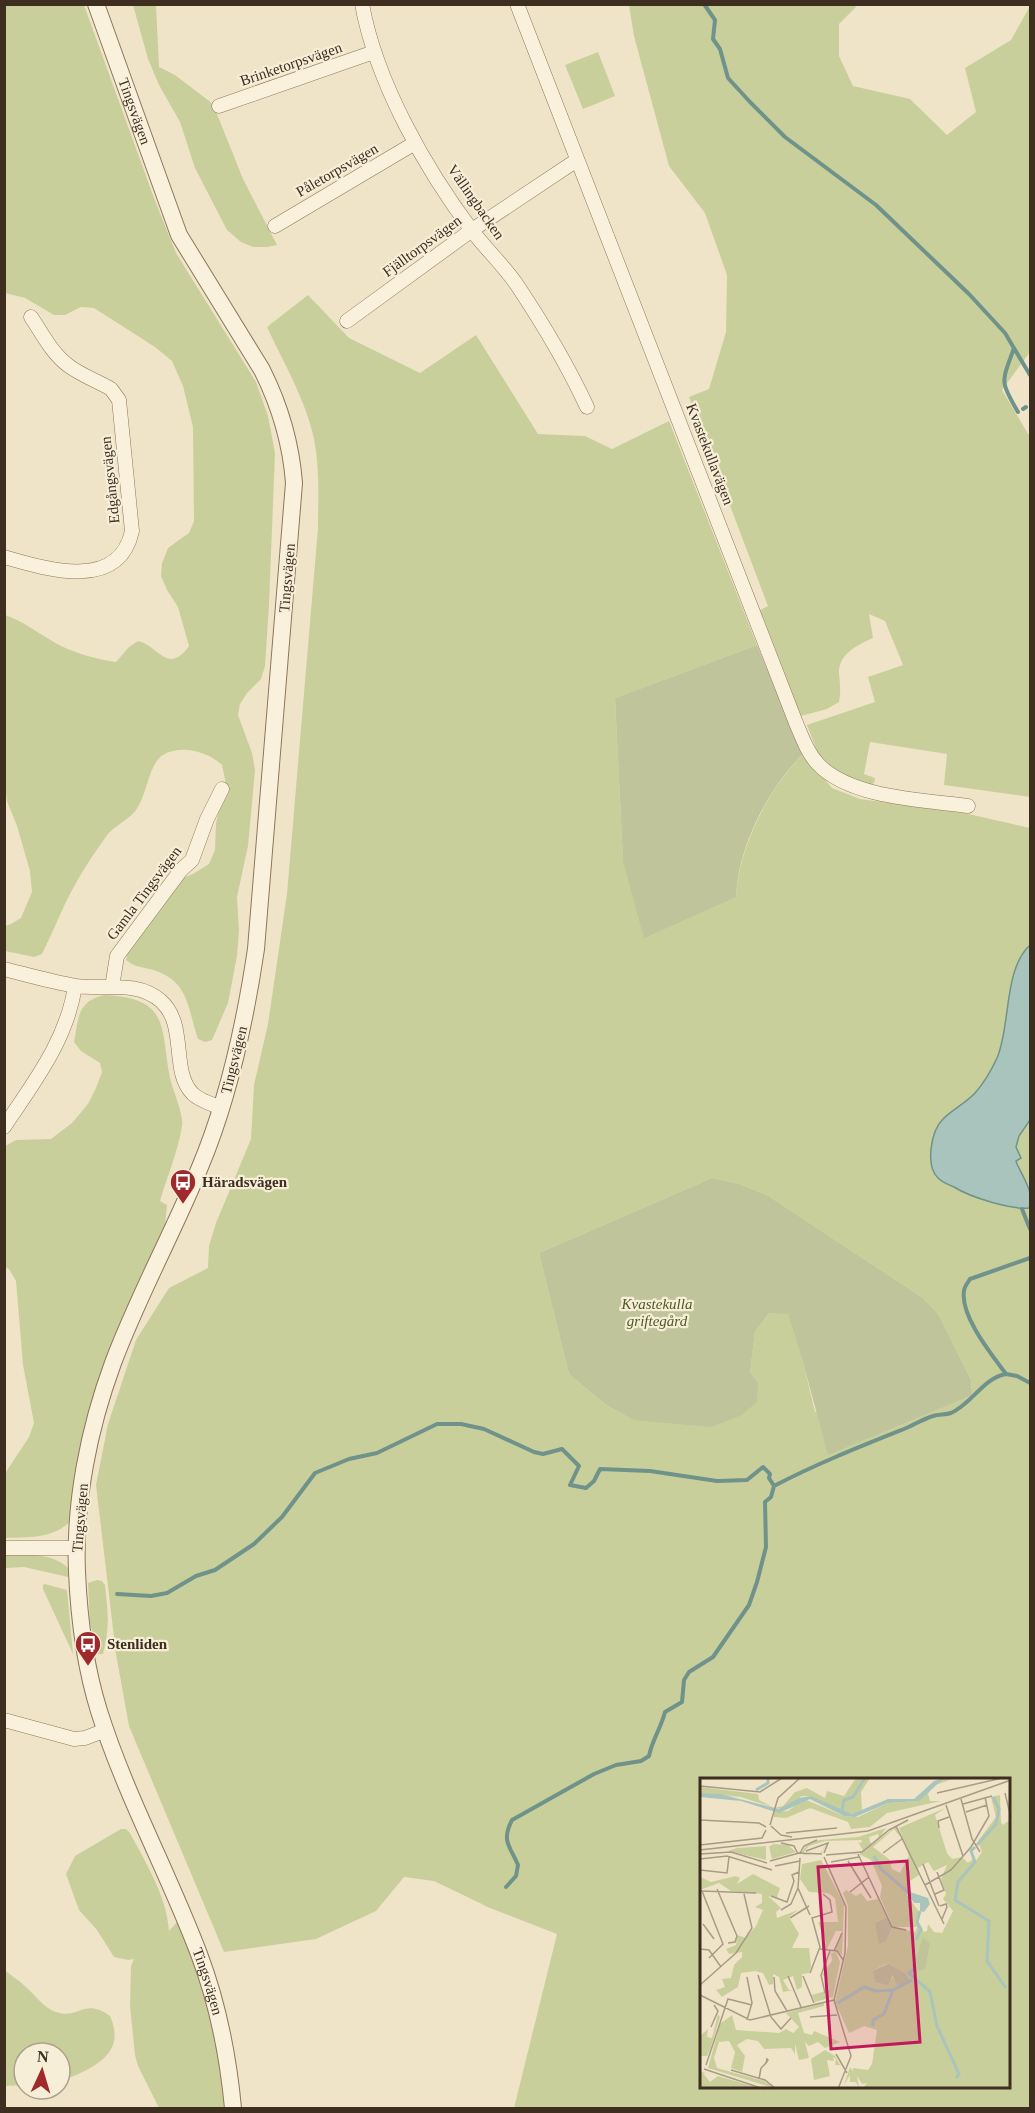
<svg xmlns="http://www.w3.org/2000/svg" width="1035" height="2113" viewBox="0 0 1035 2113" font-family="Georgia,serif">
  <rect width="100%" height="100%" fill="#f0e4c8"/>
  <path fill="#c9cf9b" fill-rule="evenodd" d="M4,5H84L154,198L176,253L256,382L268,416L275,453L269,605L265,666L261,679L247,693L240,704L238,715L252,753L255,770L248,846L237,897L239,931L237,956L228,1003L212,1040L205,1042L198,1039C188,1010 189,982 156,971C145,967 135,968 126,960L129,947L175,881L193,874L209,864L215,850L216,824L220,804L227,789L222,765C208,752 181,744 163,755C150,762 147,792 138,807C131,820 113,825 105,838C90,859 76,881 65,904C57,921 50,938 42,954L34,957L5,951V926L11,924L21,918L32,892L30,871L17,826L7,801L4,772L5,615C25,622 36,632 54,642C72,653 96,659 116,662L129,647L138,641C158,645 168,676 189,646L178,607L167,590L161,576L162,563L168,548L189,533L194,521L193,427L183,386L172,361L155,347L94,308L81,307L65,315H54L25,298L5,293Z
    M133,5H156L159,67L175,75L213,104L243,179L277,245L267,247H253L241,242L227,230L195,168L180,122L159,85L148,59Z
    M629,5H854L856,7L839,24V56L853,86L910,99L947,135L976,112L965,68L1011,40L1030,6V352L1002,390L1030,437V797L944,785L947,754L870,742L864,774L875,778L874,783L870,785L844,778L819,757L807,725L875,702L868,677L903,665L885,621L869,614L873,638C858,645 839,653 839,673C840,683 841,692 839,702L827,709L801,716L760,610L768,606L689,397L709,389L726,332L727,275L705,213L669,166L634,36Z
    M598,52L615,96L583,109L565,65Z
    M308,295L349,338L420,373L476,335L538,434L585,436L612,449L669,421L757,645L615,698L623,861L736,897C739,846 768,790 803,754L832,788L860,799L964,813L1030,828V2108H514L557,1934L490,1908L434,1881L404,1877L376,1911L316,1939L224,1952L129,1726L116,1654L96,1485L108,1424L136,1340L169,1288L208,1268L209,1246L216,1223L251,1139L254,1085L268,1024L287,894L318,528C318,498 320,469 314,439C306,400 283,362 267,327ZM712,1178L737,1183L767,1195L923,1298L939,1315L971,1380L972,1395L936,1409L815,1412L804,1366L788,1313H769L755,1332L750,1373L633,1420L606,1405L569,1374L539,1253ZM702,1780H1010V2088H702Z
    M104,995C171,998 160,1027 170,1078C173,1091 184,1115 182,1126C178,1152 167,1177 160,1201L167,1205L165,1225L107,1357L73,1519C54,1539 30,1537 5,1538L4,1475L29,1437L34,1423L23,1365L16,1281L9,1269L5,1267V1146L16,1140L51,1139L72,1123L88,1104L96,1088L102,1072L100,1063L81,1051L74,1042C79,1017 77,1002 104,995Z
    M4,1554C25,1555 54,1552 69,1569L68,1577L24,1567L5,1568Z
    M97,1580L102,1581L105,1585C108,1613 110,1627 103,1654H98L90,1623L88,1583Z
    M45,1584L67,1590L73,1654L43,1589V1585Z
    M121,1829H126L130,1833C146,1863 167,1897 169,1931L180,1919L218,2038L227,2108H159L138,2066L135,2055L130,2006L131,1966L134,1959L128,1960L114,1957L97,1930L79,1910L66,1874L75,1856Z
    M4,1970C12,1976 20,1981 27,1988C36,1996 44,2008 56,2012C78,2020 85,1997 110,2016C128,2056 90,2069 60,2082V2053H24V2085L5,2086Z"/>
  <path fill="#bfc49a" d="M757,645L803,754C768,789 738,846 736,897L644,938L623,861L615,698Z
    M712,1178L737,1183L767,1195L923,1298L939,1315L971,1380L972,1395L828,1455L804,1366L788,1314L769,1313L755,1332L750,1373L758,1383L757,1402L742,1415L711,1427L633,1420L606,1405L569,1374L539,1253Z"/>
  <path fill="#a9c4bc" stroke="#6f938a" stroke-width="1.5" d="M1030,945V1120L1019,1136L1016,1147L1021,1158L1016,1161L1017,1164C1023,1177 1035,1194 1029,1208C1011,1210 970,1197 954,1187C949,1185 942,1182 938,1178C925,1165 931,1131 943,1119C953,1109 966,1103 975,1093C985,1082 991,1071 997,1058C1011,1026 1003,970 1030,945Z"/>
  <g fill="none" stroke-linecap="round" stroke-linejoin="round">
    <path stroke="#6f938a" stroke-width="4" d="M704,4L715,20L713,39L720,49L728,78L750,102L785,137L876,205L969,294L1005,333L1030,375
      M1014,348C1002,382 999,380 1018,412
      M1023,409L1026,407
      M1022,1209L1030,1229
      M1030,1258L970,1279C968,1282 964,1287 964,1291C960,1316 992,1355 1006,1374L1017,1376L1030,1383
      M117,1594L151,1596L167,1593L196,1576L215,1570L254,1544L282,1517L315,1473L349,1459L377,1453L437,1424H461L484,1429L534,1452L543,1454L562,1449L579,1466L570,1485L586,1488L594,1481L600,1469L650,1471L717,1481L747,1480L763,1467L770,1474L769,1478L774,1486
      M506,1887L516,1876L518,1865C510,1846 501,1841 512,1820L594,1774L616,1765L641,1761L649,1756C652,1740 661,1728 665,1712L682,1702L684,1680L689,1672L713,1657L749,1605L757,1582L766,1547L765,1502L771,1497L774,1486C816,1464 859,1447 904,1429C914,1425 923,1419 933,1416C939,1414 945,1415 951,1413C972,1404 983,1378 1006,1374"/>
    <g stroke="#8d765c" stroke-width="15">
      <path id="minor" d="M362,4C376,82 426,170 473,232C487,250 504,266 517,285C543,324 567,364 587,407
        M517,4L796,723C802,737 807,752 818,764C850,798 923,800 968,806
        M219,106L374,52
        M275,226L415,143
        M347,321L472,230L577,160
        M4,557C46,569 119,592 132,531L119,400L111,389C97,381 81,375 69,366C52,354 42,333 31,317
        M4,969C28,975 52,982 76,986C105,990 137,980 161,1001C188,1025 170,1072 193,1094C200,1101 212,1104 222,1108
        M112,987L117,956L181,870L192,860L207,819L222,789
        M4,1127C34,1082 67,1040 75,986
        M4,1548H77
        M4,1720L74,1739L85,1738L106,1730"/>
    </g>
    <g stroke="#8d765c" stroke-width="18">
      <g id="tertiary">
        <path id="s1" d="M96,4L179,235L262,370C280,406 291,443 294,483L256,949C245,1023 229,1098 200,1167C173,1233 138,1296 113,1363C89,1428 74,1502 77,1572C79,1619 85,1666 99,1711C125,1794 168,1872 199,1954C218,2004 228,2055 233,2108"/>
      </g>
    </g>
    <use href="#minor" stroke="#faf1dc" stroke-width="14"/>
    <use href="#tertiary" stroke="#faf1dc" stroke-width="16"/>
  </g>
  <defs>
    <g id="bus-pin" transform="scale(1.35)"><path d="M0 17L-7.5 6A9.5 9.5 0 1 1 7.5 6Z" fill="#9e2a2b" stroke="#f7eed8"/><path d="M-5-6H5V4H4V6H2V4H-2V6H-4V4H-5ZM-3.5-4V0h7V-4ZM-3.5 1.2v1.5H-2V1.2ZM2 1.2v1.5H3.5V1.2Z" fill="#fff"/></g>
  </defs>
  <g fill-rule="evenodd">
    <use href="#bus-pin" x="183" y="1182"/>
    <use href="#bus-pin" x="88" y="1644"/>
  </g>
  <g text-anchor="middle" stroke-width="4.5" stroke-linejoin="round" paint-order="stroke">
    <g font-size="15" fill="#3d2e20" stroke="#f7eed8">
      <text transform="translate(291 64) rotate(-19)" y="5">Brinketorpsvägen</text>
      <text dy="5" stroke="none"><textPath href="#s1" startOffset="114">Tingsvägen</textPath></text>
      <text transform="translate(337 170) rotate(-30)" y="5">Påletorpsvägen</text>
      <text transform="translate(476 202) rotate(55)" y="5">Vällingbacken</text>
      <text transform="translate(422 246) rotate(-36)" y="5">Fjälltorpsvägen</text>
      <text transform="translate(710 454) rotate(69)" y="5">Kvastekullavägen</text>
      <text transform="translate(110 480) rotate(-96)" y="5">Edgångsvägen</text>
      <text transform="translate(287 578) rotate(-85)" y="5">Tingsvägen</text>
      <text transform="translate(144 893) rotate(-53)" y="5">Gamla Tingsvägen</text>
      <text transform="translate(234 1060) rotate(-76)" y="5">Tingsvägen</text>
      <text transform="translate(80 1518) rotate(-85)" y="5">Tingsvägen</text>
      <text dy="5" stroke="none"><textPath href="#s1" startOffset="2076">Tingsvägen</textPath></text>
    </g>
    <g font-size="15" font-weight="bold" fill="#3d2e20" stroke="#f7eed8" text-anchor="start">
      <text x="202" y="1187">Häradsvägen</text>
      <text x="107" y="1649">Stenliden</text>
    </g>
    <g font-size="15" font-style="italic" fill="#4d5a26" stroke="#f7eed8">
      <text x="657" y="1309">Kvastekulla<tspan x="657" dy="17">griftegård</tspan></text>
    </g>
  </g>
  <g transform="translate(700 1778)">
    <rect width="310" height="310" fill="#f0e4c8"/>
    <path d="M156,0H170L161,14L162,33L156,36L146,35L110,18H102L83,31L74,30L83,28L95,14L107,10L125,20L127,13L144,18ZM244,0H255L233,8L228,16L230,23H241L187,35L170,49L151,51L148,44L110,30L86,40L74,39V34L88,33L104,21L144,38L158,39L188,25L219,23L233,7ZM0,9L58,16L59,22L72,29L41,19L0,15ZM300,17L301,44L303,47L311,41L310,310H163L167,305L162,306L157,298L159,310L156,304H150V297L144,307L150,289L153,293V290L168,292L172,286L177,252L164,248L149,255L135,224L148,168V128L143,115L146,112L156,118L161,115L167,123L178,121L187,140V162L192,149L215,154L217,149H193L180,119L182,108L171,82L159,76L196,49L201,60L194,51L173,69L189,81L192,91L200,95L209,78L199,50L245,30L235,37L247,75L252,81L262,79L268,85L274,80L275,84L282,74L278,63L296,39L291,19ZM228,84L234,93L247,87L241,101L246,116L243,121L253,133L242,155L234,154L228,146L227,153L224,154L218,144L220,135L207,117L210,103L219,97L218,90ZM186,186L205,195L198,209L194,197L191,202L175,204L172,193ZM186,50L179,60L178,56L169,59L171,67L165,72L155,76L151,77L163,72L158,64L161,65L162,62L125,63L109,68L103,75H120L128,65L121,75L104,77L101,75L106,68L119,62L158,59ZM73,66L88,67L96,74L72,81L69,69ZM66,68V82L28,73L37,70ZM119,78L144,126L142,177L135,171L142,153H136L127,171L122,170L126,165L118,144H138L135,120L128,115L109,114L100,101L102,86L121,82ZM53,96L80,110L77,120L68,118L81,130L85,127L76,134L77,140L98,132L89,139L99,156L92,170H109L111,188L109,195L102,196V209L97,212L93,198L83,202L89,212H94L83,214L79,199L73,196V206L69,207L63,195L55,193L41,195L38,209L22,219L16,212L25,209L22,201L31,200L34,187L42,179V174L29,176L26,171L36,167L37,157L46,160L56,148L63,132L55,129L62,125V116L31,113L19,105L0,112V99L11,104L36,98L40,100L37,106ZM136,174L140,184L133,219L115,224L112,217L129,212L127,199L122,197L132,183L131,175ZM124,225V228L98,235L104,255L112,257L114,253L140,264L125,270L118,264L109,268L105,264L109,280L99,282L95,266V276L91,270L64,271L58,263L47,261L37,267L45,278L42,294L31,290L35,274L29,263L19,264L14,280L17,290L64,303L74,310L8,290L20,246L32,237L36,252L79,255L86,251L93,255L99,249L86,235ZM18,236L20,239L10,272L7,278H0V258L8,251L7,259L12,260ZM125,272L135,278L140,287H135L136,281L133,279L134,283L127,282L130,298L114,302L111,281ZM0,289L2,294L10,296L3,295L10,304L18,298L59,310H0Z" fill="#c9cf9b" fill-rule="evenodd"/>
    <path d="M187,140L192,149L187,162L179,166L175,145ZM223,159L230,166L225,191L218,193L216,181ZM188,186L205,195L210,203L198,209L193,197L188,207L175,204L172,193Z" fill="#bfc49a"/>
    <path d="M244,0L219,23L188,25L155,39L144,38L110,21L79,35L41,23L0,19V15L20,16L79,31L99,20L111,18L152,36L188,21H214L234,3ZM210,114L228,120L230,126L224,134L220,133V125H214L208,116Z" fill="#a9c4bc"/>
    <path fill="none" stroke="#a9c4bc" stroke-width="3" d="M56,12L68,5V0M142,32L144,22L153,19L165,0M277,67L296,46L299,31L293,19M275,69L271,73L275,84L258,104L255,122L289,143L287,183L306,210M174,78L181,91L209,115M216,162L221,151L217,144L220,133M213,187L215,190L209,195L230,214L237,248L259,296L256,300M138,225L164,209L176,213L193,212M173,248V242L184,236L193,212L212,202"/>
    <path fill="none" stroke="#a89b85" stroke-width="1.5" d="M0,8L60,14L82,0M237,15L302,0M305,15L311,40M261,21L272,61L280,74M263,26L292,18M246,27L263,78M266,34L287,27M0,42L59,45L66,49M70,47L78,20L100,0M71,48L81,57L92,59M196,48L244,146M239,50L238,43L249,39M86,55L137,50M81,65L94,68L98,76M0,67L62,60L66,52M0,72L168,53L311,2M106,73L128,65L124,75M100,75L104,68L117,62M183,75L202,61M0,76L31,74L67,85M158,76L192,149L206,152M126,77L162,74L189,52L208,42M124,79L146,129L145,175L134,222L151,278L138,311M100,80L98,110L110,137M0,81L27,78L72,92M70,83L99,75L122,76M148,83L171,120M131,84L159,79M223,86L239,128M75,88L100,83M0,92L27,95L29,79M225,107L251,92L271,69L289,38L285,19M17,111L37,158L35,164L28,165M1,113L56,115M2,113L23,166L9,180M150,114L169,99M235,116L244,112L237,94M71,118L87,124L94,103L92,97L99,94M240,128L246,126L247,129L242,141M81,132L91,126L98,110M90,140L109,128M3,146L14,161M0,171L9,172L21,189M120,171L137,173L144,183M134,173L142,155M110,195L120,169L112,140L132,134L130,122L123,116M58,197L71,239L81,251L91,240M88,198L101,229M103,198L114,225M47,199L52,225L47,242M74,199L75,213L87,233M0,207L36,175L52,150L44,116M125,215L121,197L130,173M0,217L50,242L134,222M110,239L137,237M11,249L18,233L14,227M136,276L147,295M6,287L28,221L52,227M4,291L64,311M31,292L65,302L76,311M59,301L61,290L67,284V283L68,282L67,281L66,285"/>
    <path fill="#c2185b" fill-opacity="0.15" stroke="#c2185b" stroke-width="3" d="M207,83L220,264L131,271L118,89Z"/>
    <rect width="310" height="310" fill="none" stroke="#3d2e20" stroke-width="3"/>
  </g>
  <rect width="1035" height="2113" fill="none" stroke="#3d2e20" stroke-width="12"/>
  <g transform="translate(42 2071) rotate(4)"><circle r="28" fill="#f7eed8" stroke="#ada18e" stroke-width="1.5"/>
  <path d="M0-4.5L10 22L0 15L-10 22Z" fill="#9e2a2b"/>
  <text y="-9" font-size="16" font-weight="bold" text-anchor="middle" fill="#3d2e20">N</text>
  </g>
</svg>
